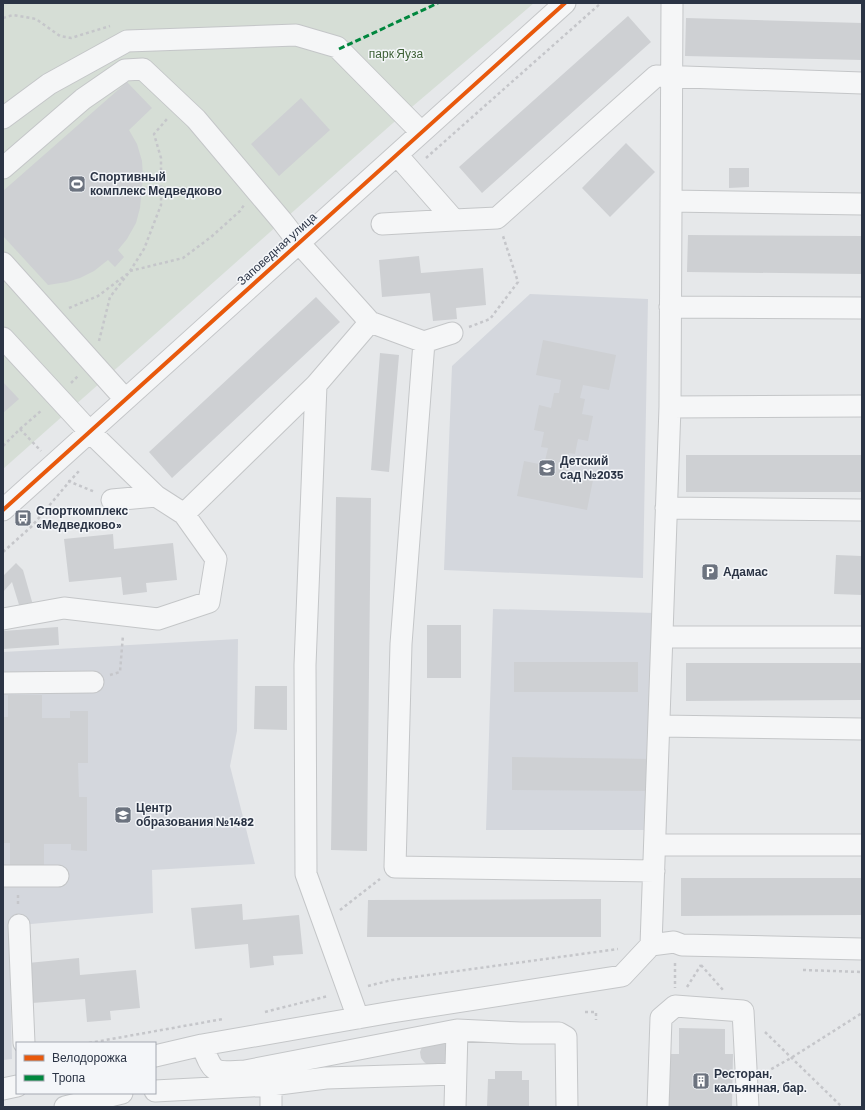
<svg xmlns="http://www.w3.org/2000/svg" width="865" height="1110" viewBox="0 0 865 1110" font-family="Barlow,sans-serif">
  <rect width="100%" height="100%" fill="#e6e8ea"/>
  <path fill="#d4d7dd" d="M530,294L648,299L643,578L444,570L452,366Z
    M493,609L657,613L650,830H486Z
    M238,639L237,731L230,766L255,864L152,870L153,913L9,926L12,1059L3,1060V652Z"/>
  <path fill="#d6ded6" d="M3,3H534L393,123L3,469Z"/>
  <path fill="#ced0d3" d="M628,16L651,42L482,193L459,167Z
    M686,18L862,23V60L685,56Z
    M127,82L152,108L129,130L137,144L142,161L143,177L140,208L136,223L127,239L118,250L124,257L115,267L108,260L94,271L80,278L67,282L48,285L3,236V191Z
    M301,98L330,130L279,176L251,144Z
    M626,143L655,172L610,217L582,188Z
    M729,168H749V187L729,188Z
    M688,235L862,236V274L687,272Z
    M419,256L421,273L483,268L486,305L456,308L457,319L433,321L430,293L382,297L379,260Z
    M316,297L340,322L172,478L149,452Z
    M543,340L616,355L609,390L583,385L580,398L585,399L582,414L593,416L588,441L578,439L575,454L569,453L566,470L594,475L587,510L517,496L524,461L544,465L548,448L541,447L544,432L534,430L539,405L551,408L554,393H559L561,380L536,375Z
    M380,353L399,355L389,472L371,470Z
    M3,382L19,399L3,413Z
    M686,455H862V492H686Z
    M336,497L371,498L367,851L331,850Z
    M113,534L114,549L173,543L177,580L146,583L147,592L123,595L121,577L69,582L64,539Z
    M836,555L862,556V595L834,594Z
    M16,563L23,570L33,605L20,608L12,582L3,592V576Z
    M427,625H461V678H427Z
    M58,627L59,645L3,649V631Z
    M514,662H638V692H514Z
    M686,663H862V700L686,701Z
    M255,686H287V730L254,729Z
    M8,695H42V718H70V711H88V763H78L79,797H87V851L71,850V844H44V866H10V843H3V717H8Z
    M512,757L654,759V791L512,790Z
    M681,878H862V915L681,916Z
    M601,899V937H367L368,900Z
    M242,904L243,920L299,915L303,954L273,956L274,965L250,968L248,944L195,949L191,908Z
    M79,958L80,975L136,970L140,1008L110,1011L111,1020L87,1022L85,999L32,1003L28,963Z
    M679,1028L725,1029V1054H733L732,1107H668L670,1054H679Z
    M445,1043L448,1047V1058L444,1063L440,1066H429L424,1062L421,1058L420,1052L422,1047Z
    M495,1071H522V1080H529V1107H487L488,1079H495Z"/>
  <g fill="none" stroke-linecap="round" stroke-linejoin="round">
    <g stroke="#c4c6c8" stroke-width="23">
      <path id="minor" d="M3,118L49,84L127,41L296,35L337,47L421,132
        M397,155L454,220L497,218L656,76L862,83
        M3,168L83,99L125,70L143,69L196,119L282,221L299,243L370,322
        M671,201L862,204
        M382,224L454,220
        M3,263L125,399
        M670,307L862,308
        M3,338L89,431L156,496L184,514L216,559L209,602L158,619L64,608L3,619
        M424,342L452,333
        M316,385L305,665L306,874L358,1018
        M670,407L862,406
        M112,500L156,496
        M666,508L862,510
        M3,510L565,3
        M184,514L316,385L370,322L424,342L401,644L395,867L654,871
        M662,637H862
        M3,683L93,682
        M659,726L862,729
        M655,845H862
        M3,876H58
        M19,925L24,1043
        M651,945L674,942L682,945L862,949
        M202,1045C214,1076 214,1072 245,1071L457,1030L521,1033H559L566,1037L567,1107
        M155,1056L202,1045L392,1012L622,976L651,945L670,407L672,3
        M271,1085V1107
        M3,1089L17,1086
        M155,1091L271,1085L326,1078L455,1074
        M65,1107L122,1093
        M455,1107L457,1030
        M658,1107L661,1018L675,1006L743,1011L748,1107"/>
    </g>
    <path stroke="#c5c6ca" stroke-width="2.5" stroke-dasharray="3 3" stroke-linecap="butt" d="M3,18L13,15L36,19L60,36L71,38L110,26
      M426,158L601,3
      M130,271L183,258L211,237L240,211L244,205
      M69,308L98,296L127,274
      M469,327L490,319L518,282L503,236
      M99,341L110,297L130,271L144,249L161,205V158L154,134L167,119
      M71,383L79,375
      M20,429L42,410
      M3,446L20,429L41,451
      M68,481L95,492
      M3,552L32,526L69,482L79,471
      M110,675L120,672L123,635
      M18,895V906
      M340,910L380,879
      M675,963V988
      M701,965L723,990
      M803,970L862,972
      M368,986L392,980L618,949
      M687,987L701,965
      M265,1012L328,996
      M585,1012H596V1020
      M765,1032L842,1107
      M89,1043L223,1019
      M766,1072L791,1058L862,1013"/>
    <use href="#minor" stroke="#f5f6f7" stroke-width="21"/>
    <path stroke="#00873e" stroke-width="3" stroke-dasharray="6 3" stroke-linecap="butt" d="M339,49L438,3"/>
    <g stroke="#f4f6f9" stroke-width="6">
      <path id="cycleway" d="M3,510L565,3"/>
    </g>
    <use href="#cycleway" stroke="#e8590c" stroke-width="4"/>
  </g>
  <defs>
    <g id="stadium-square" transform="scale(0.9)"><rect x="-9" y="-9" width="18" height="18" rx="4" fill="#6c737f" stroke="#f4f6f9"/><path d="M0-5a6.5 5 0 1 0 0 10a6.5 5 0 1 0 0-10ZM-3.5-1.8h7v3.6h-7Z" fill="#fff"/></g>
    <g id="school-square" transform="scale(0.9)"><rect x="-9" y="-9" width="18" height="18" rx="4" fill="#6c737f" stroke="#f4f6f9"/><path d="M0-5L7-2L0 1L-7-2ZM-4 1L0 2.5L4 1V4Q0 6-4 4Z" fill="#fff"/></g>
    <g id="bus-square" transform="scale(0.9)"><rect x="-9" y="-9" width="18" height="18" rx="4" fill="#6c737f" stroke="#f4f6f9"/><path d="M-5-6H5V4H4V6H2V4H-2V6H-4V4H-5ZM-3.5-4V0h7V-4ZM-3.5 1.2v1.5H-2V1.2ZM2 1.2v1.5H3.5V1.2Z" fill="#fff"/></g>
    <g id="parking-square" transform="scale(0.9)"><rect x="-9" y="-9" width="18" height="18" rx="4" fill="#6c737f" stroke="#f4f6f9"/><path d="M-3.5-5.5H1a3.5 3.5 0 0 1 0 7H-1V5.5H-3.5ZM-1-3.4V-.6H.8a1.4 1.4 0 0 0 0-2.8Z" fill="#fff"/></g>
    <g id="building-square" transform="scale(0.9)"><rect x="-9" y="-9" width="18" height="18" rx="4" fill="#6c737f" stroke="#f4f6f9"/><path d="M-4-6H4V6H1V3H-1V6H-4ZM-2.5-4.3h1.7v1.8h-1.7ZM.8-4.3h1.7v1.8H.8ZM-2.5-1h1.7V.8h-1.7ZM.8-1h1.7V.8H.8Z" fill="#fff"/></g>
  </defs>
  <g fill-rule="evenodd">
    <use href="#stadium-square" x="77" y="184"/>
    <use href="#school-square" x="547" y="468"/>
    <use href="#bus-square" x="23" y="518"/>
    <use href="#parking-square" x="710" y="572"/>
    <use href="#school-square" x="123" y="815"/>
    <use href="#building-square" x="701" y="1081"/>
  </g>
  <g text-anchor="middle" stroke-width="3" stroke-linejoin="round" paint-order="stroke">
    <g font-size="12" fill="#3f6138" stroke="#f4f6f9">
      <text x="396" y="58">парк Яуза</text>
    </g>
    <g font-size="12" font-weight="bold" fill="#2b3445" stroke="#f4f6f9" text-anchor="start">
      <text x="90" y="181">Спортивный<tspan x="90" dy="14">комплекс Медведково</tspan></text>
      <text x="560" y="465">Детский<tspan x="560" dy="14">сад №2035</tspan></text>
      <text x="36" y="515">Спорткомплекс<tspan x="36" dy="14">«Медведково»</tspan></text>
      <text x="723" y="576">Адамас</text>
      <text x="136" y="812">Центр<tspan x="136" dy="14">образования №1482</tspan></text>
      <text x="714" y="1078">Ресторан,<tspan x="714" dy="14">кальянная, бар.</tspan></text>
    </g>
    <g font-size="12" fill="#2b3445" stroke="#f4f6f9">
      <text transform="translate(277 249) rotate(-42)" y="4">Заповедная улица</text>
    </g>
  </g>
  <rect width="865" height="1110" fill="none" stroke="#2b3445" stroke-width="8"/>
  <rect x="16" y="1042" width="140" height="52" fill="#f4f6f9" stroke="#a4a8b1"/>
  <rect x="24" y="1055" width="20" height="6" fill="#e8590c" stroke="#a4a8b1"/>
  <text x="52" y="1062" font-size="12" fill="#2b3445">Велодорожка</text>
  <rect x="24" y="1075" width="20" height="6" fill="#00873e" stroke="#a4a8b1"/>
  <text x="52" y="1082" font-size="12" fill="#2b3445">Тропа</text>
</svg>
